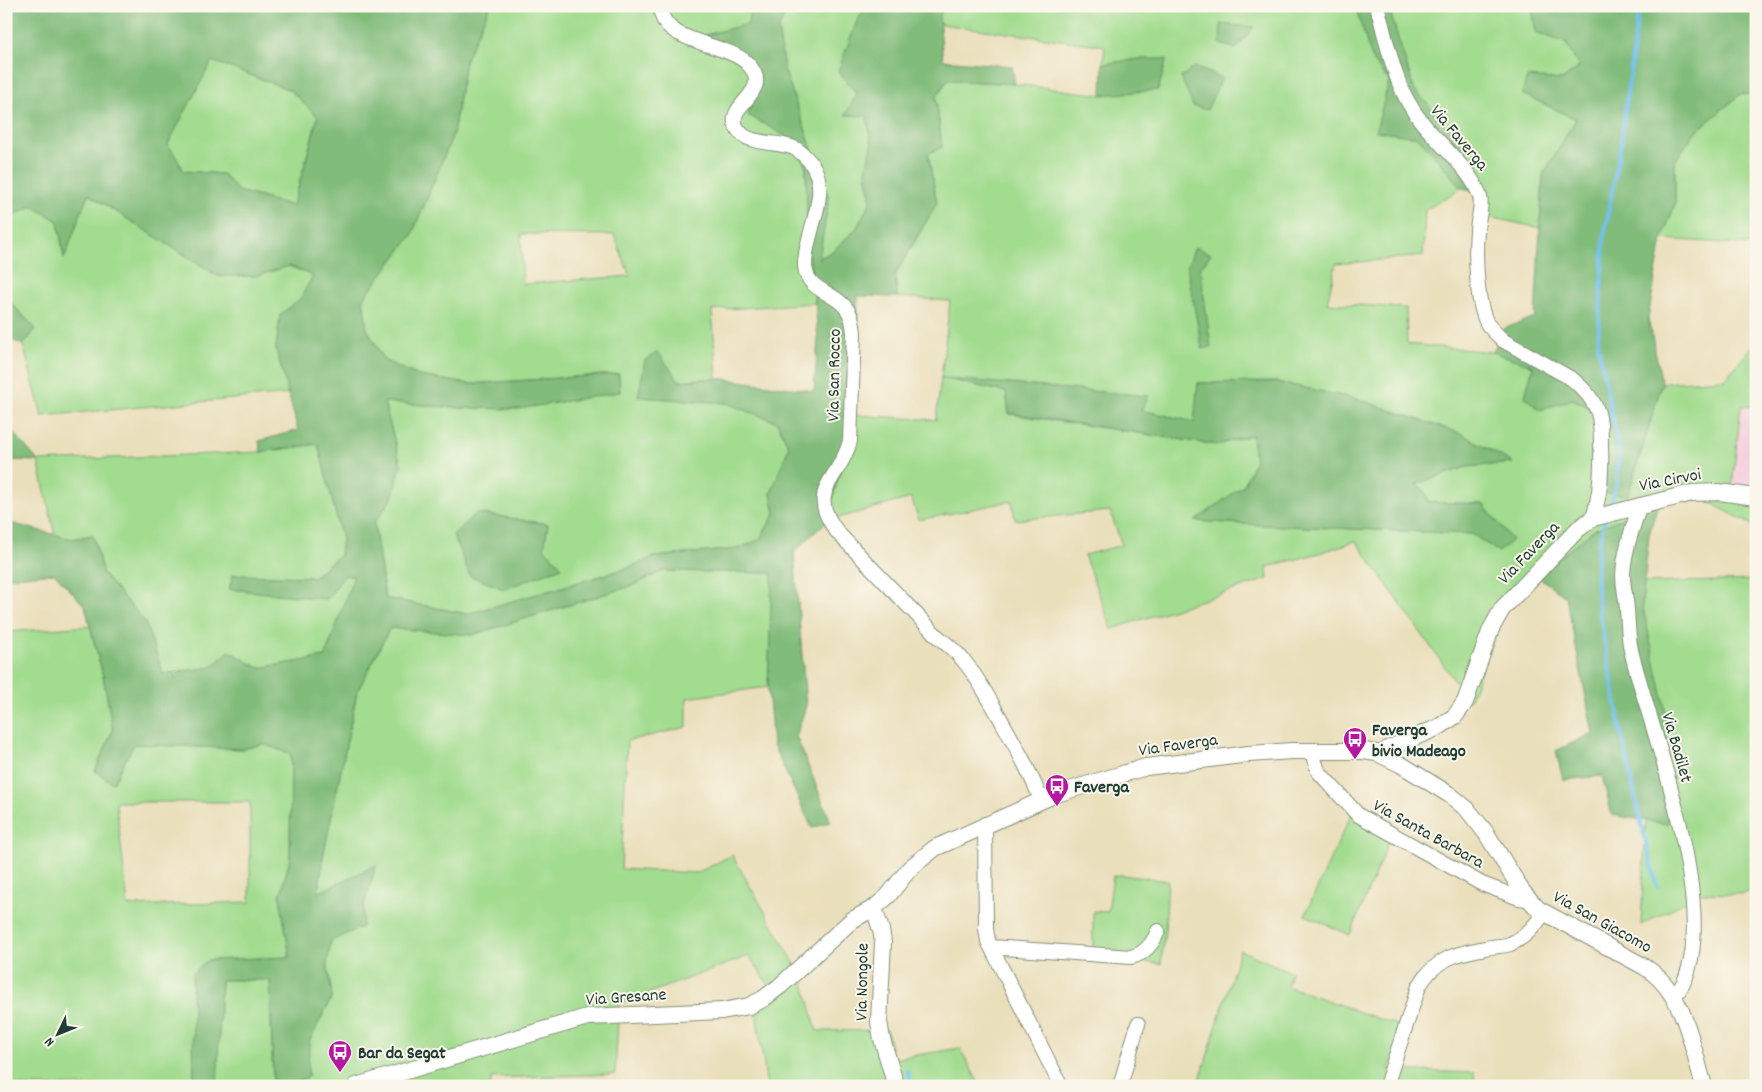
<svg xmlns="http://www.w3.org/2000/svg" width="1762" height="1092" viewBox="0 0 1762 1092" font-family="Dekko,sans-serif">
  <rect width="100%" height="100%" fill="#fbf7ec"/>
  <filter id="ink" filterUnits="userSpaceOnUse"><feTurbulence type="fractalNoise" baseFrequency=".02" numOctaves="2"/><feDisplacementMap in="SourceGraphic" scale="10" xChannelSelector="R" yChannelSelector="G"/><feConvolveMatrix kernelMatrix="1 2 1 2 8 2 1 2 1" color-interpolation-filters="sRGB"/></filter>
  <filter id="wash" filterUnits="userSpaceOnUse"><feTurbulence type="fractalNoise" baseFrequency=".0096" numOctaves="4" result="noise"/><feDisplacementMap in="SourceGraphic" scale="20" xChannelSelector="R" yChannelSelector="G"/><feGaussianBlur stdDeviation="1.12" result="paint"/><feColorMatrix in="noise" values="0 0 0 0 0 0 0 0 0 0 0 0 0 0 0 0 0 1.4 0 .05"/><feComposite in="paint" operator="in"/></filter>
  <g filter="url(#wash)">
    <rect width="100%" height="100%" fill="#eadfbb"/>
    <path fill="#f5cfdc" d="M1741,406L1756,407V501L1731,497Z"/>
    <path fill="#a2dc8f" stroke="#608c62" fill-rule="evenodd" d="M490,6H750L749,24L705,35L759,76L749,115L796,142L806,167L808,251L815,303L712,310L717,378L679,381L638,396L726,403L777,422L789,447L771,493L775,514L759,540L737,549L654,557L625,569L467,614L385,598L374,523L392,498L401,465L384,402L460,408L518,409L620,392L618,374L470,384L419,376L385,361L367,329L363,299L412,235L453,134L465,61ZM521,234L614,235L630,276L523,284ZM476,513L548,524L544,548L562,567L453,535Z
      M787,6H867L856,23L857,94L867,116L872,145L866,171L871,201L856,229L833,251L818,259L829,198L784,69L778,28L788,10Z
      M944,6H1355L1373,61L1389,81L1377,131L1418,137L1462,188L1425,210L1423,256L1336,264L1327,303L1406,308L1407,344L1493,352L1533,366L1525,397L1573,399L1602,414L1628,495L1662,383L1725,379L1756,342V407L1741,406L1731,497L1756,501V527L1698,496L1658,503L1593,530L1506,608L1469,701L1356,541L1316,554L1267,567L1268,579L1112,629L1084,555L1122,545L1110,511L1015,520L1012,501L919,520L911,498L827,521L854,415L936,420L950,301L897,297L895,275L937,203L928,154L942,147L936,97L948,80L1015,84L1102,95L1138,59L1103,64L1105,46L940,24L939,16ZM947,379L1148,396L1140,410L1195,422L1198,383L1277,382L1357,399L1462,434L1512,463L1466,467L1416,484L1424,490L1429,502L1483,504L1499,552L1472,534L1261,525L1196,521L1244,485L1255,461L1252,435L1217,445L1009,414L1006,392Z
      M1388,6H1532L1536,32L1566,43L1579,67L1562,80L1527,77L1523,94L1576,119L1543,175L1540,228L1489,217L1486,193L1460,141L1414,89Z
      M212,60L290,90L318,116L293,206L238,191L223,174L184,171L168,144Z
      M1742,93L1756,97V245L1662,239L1675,204V161L1694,133Z
      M88,194L218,276H256L289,266L313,276L300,299L280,315L276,349L289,394L42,416L23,345L36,329L6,298V219L32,206L58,221L64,258Z
      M318,444L342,539L340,555L313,577L233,575L230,589L327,599L345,575L355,577L325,657L259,668L229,652L213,667L163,674L145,622L103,574L93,535L72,539L55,535L38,461L261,452Z
      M663,571L773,573L768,687L687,698V727L627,741L621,869L697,873L732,855L802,976L817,1031L887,1030L893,1059L960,1048L979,1084L976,1086H767L756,1012L776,995L749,956L619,1004L615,1074L491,1078V1086H399L398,1081L380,1086H285L308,1077V1042L332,997L327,962L331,941L362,926L364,905L376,866L318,893L323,857L357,692L390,628L472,635L634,585Z
      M1756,580V889L1742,894L1702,893L1641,925L1646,821L1668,824L1642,603L1644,583Z
      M90,626L103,676L113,730L95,771L113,783L134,744L243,749L263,744L291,754L290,858L280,897L290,957L208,960L193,974L194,1086H6V632ZM116,802H250V902L128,906Z
      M1352,813L1393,831L1350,935L1305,915Z
      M1122,875L1168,881L1165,930L1161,964L1093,957V911L1108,912L1113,876Z
      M1240,950L1291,972L1287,986L1402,1027L1389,1070L1474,1073L1475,1086H1198Z
      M221,980H270L273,1086H217Z"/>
    <path fill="#81bc7a" stroke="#507c57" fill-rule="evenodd" d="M6,6H490L465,61L453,134L412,235L363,299L367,329L385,361L419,376L470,384L619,374L620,392L518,409L460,408L384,402L401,465L392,498L374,523L385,598L467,614L625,569L654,557L737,549L759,540L775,514L771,493L789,447L777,422L726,403L638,397L645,360L658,352L679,381L717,378L814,391L818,340L814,286L808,251L806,167L796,142L748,115L759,75L705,35L748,24L750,6H787L788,10L778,29L784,69L829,198L819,259L833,251L856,229L871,201L866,171L872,145L867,116L845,115L857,94L838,71L856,23L867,6H944L939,16L943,60L1012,66L1015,84L947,80L936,97L942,147L928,154L937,203L895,275L897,297L858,296L854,415L827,521L794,552L806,706L796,736L831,822L812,828L773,745L768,687L772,573L663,571L634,585L472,635L390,628L357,692L323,857L318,893L376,865L364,905L362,927L331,941L327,962L332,997L309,1042L308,1077L285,1086H273L270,980H221L217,1086H194L192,974L208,960L290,957L280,897L290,858L291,754L263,744L243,749L134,744L113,783L95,771L113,730L103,676L85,606L54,573L6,578V522L72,539L93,535L103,574L145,622L163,674L212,667L229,651L259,668L325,657L354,576L345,575L327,599L229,589L233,575L313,577L340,555L342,539L318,444L261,452L259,441L298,430L276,349L280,315L300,299L313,276L289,266L256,276H218L88,194L64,259L58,221L32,206L6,219ZM212,61L290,90L318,117L293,206L238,191L223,174L184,171L168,144Z
      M1355,6H1388L1414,89L1460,141L1486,193L1462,188L1418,137L1376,131L1389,81L1373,61Z
      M1532,6H1756V31L1752,34L1756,37V97L1742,93L1694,133L1675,161V204L1662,239L1648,318L1662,383L1628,495L1605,493L1602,414L1573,399L1540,410L1525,397L1533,366L1493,352L1503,329L1535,317L1543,175L1576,119L1522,94L1527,77L1562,80L1579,67L1566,43L1536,32Z
      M1221,24L1254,27L1236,49L1220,44Z
      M1138,59H1167L1158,90L1102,95L1103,64Z
      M1195,67L1222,78L1207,110L1193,106L1181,77Z
      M1195,247L1211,254L1200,268L1211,347L1202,349L1187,267Z
      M6,298L36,329L23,345L6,337Z
      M941,378L1149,396L1141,410L1194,422L1198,383L1277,382L1357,399L1462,434L1513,463L1466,467L1416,484L1424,490L1429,502L1483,504L1512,540L1499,552L1472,534L1261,525L1195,521L1244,485L1255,461L1252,435L1217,445L1009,413L1006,392Z
      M6,426L9,427L38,461L6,460Z
      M1658,503L1649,535L1642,603L1665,708L1668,824L1612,815L1602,776L1563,780L1556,751L1593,733L1566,597L1537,576L1593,530Z
      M476,513L548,524L544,548L562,567L504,589L470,576L453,535Z"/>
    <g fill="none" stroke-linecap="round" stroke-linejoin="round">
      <path stroke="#75c0ee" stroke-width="4" d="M1608,510L1617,482L1619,449L1598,345L1604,237L1621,142L1639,6
        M1605,519C1587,571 1602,624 1611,676C1623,747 1639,817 1657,887
        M907,1071L912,1086"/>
    </g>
  </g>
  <g filter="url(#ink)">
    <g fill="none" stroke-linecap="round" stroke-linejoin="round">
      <g stroke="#848e78" stroke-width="16">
        <path id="minor" d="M661,6C658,43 726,42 747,63C776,92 726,103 736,126C745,147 777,140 794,148C801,151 806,157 811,163C833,193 804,233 805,266C807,292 834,291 846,308C852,315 853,324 854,333L850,441C840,481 803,490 839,534L938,637C947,644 956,651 963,660C978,677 989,699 1000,718C1015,745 1030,771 1041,800
          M1377,6C1387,41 1393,80 1413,110C1430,138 1472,168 1480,197C1483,208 1477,220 1477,231C1475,254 1476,305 1488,325C1493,331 1498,336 1504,341L1572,379C1583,388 1594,400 1598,413C1601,423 1601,434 1601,444C1602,470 1601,493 1593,518
          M1640,505C1633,527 1624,551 1623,575C1623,586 1626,598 1627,609C1628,622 1628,637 1631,650C1649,727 1731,933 1674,997
          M1314,752V759L1318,771L1358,815L1482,884L1519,898L1528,899
          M985,824L986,929L988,941L1061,1086
          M991,947L1131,957C1145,954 1153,943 1158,931
          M1120,1086L1138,1024
          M1386,1086L1419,986C1437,956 1459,953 1491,947C1497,946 1504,946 1510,944C1525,938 1536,925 1544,913"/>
      </g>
      <g stroke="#848e78" stroke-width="18">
        <path id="tertiary" d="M1383,756L1388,749L1392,747L1439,727L1455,716L1465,702L1491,629L1502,609L1578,529L1593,518L1692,493L1719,492L1756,497
          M874,908L881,930L883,942L879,1022L882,1039L896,1086
          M356,1086L587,1017L722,1011L749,1006L763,999L780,986L852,920L874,908L888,896L910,868L935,848L1056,794L1146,767L1249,754L1291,751H1363L1377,753L1400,764L1450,795L1467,809L1486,833L1522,891L1538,909L1645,967C1685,993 1691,1043 1704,1086"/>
      </g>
      <use href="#minor" stroke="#fff" stroke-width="14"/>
      <use href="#tertiary" stroke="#fff" stroke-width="16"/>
    </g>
  </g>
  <defs>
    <g id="bus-pin" transform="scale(1.25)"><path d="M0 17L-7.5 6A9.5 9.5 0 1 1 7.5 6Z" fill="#b5179e" stroke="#fbf7ec"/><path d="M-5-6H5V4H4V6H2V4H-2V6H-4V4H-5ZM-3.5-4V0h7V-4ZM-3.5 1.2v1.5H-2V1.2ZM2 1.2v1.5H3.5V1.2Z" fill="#fff"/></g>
  </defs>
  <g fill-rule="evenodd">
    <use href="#bus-pin" x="1355" y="739"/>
    <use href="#bus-pin" x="1057" y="786"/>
    <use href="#bus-pin" x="340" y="1052"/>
  </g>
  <g text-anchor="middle" stroke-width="4" stroke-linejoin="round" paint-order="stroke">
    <g font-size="18" fill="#1f3d34" stroke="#fbf7ec">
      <text transform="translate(1460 137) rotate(50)" y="6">Via Faverga</text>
      <text transform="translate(833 375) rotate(-89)" y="6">Via San Rocco</text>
      <text transform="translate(1670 479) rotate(-11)" y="6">Via Cirvoi</text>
      <text transform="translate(1528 552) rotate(-46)" y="6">Via Faverga</text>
      <text transform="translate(1178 744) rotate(-8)" y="6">Via Faverga</text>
      <text transform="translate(1678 747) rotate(74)" y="6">Via Badilet</text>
      <text transform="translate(1429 833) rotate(29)" y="6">Via Santa Barbara</text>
      <text transform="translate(1603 921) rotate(29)" y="6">Via San Giacomo</text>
      <text transform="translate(861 982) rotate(-89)" y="6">Via Nongole</text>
      <text transform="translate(626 996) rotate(-4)" y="6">Via Gresane</text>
    </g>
    <g font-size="18" font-weight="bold" fill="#1f3d34" stroke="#fbf7ec" text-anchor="start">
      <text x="1372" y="735">Faverga<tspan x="1372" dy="21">bivio Madeago</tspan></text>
      <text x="1074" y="792">Faverga</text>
      <text x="358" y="1058">Bar da Segat</text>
    </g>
  </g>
  <rect width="1762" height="1092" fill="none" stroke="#fbf7ec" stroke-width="25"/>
  <g transform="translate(58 1034) rotate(227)" stroke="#fbf7ec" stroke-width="4" paint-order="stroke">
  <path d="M0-4L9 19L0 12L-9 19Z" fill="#1f3d34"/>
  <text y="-8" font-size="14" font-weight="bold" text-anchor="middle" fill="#1f3d34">N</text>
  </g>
</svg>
